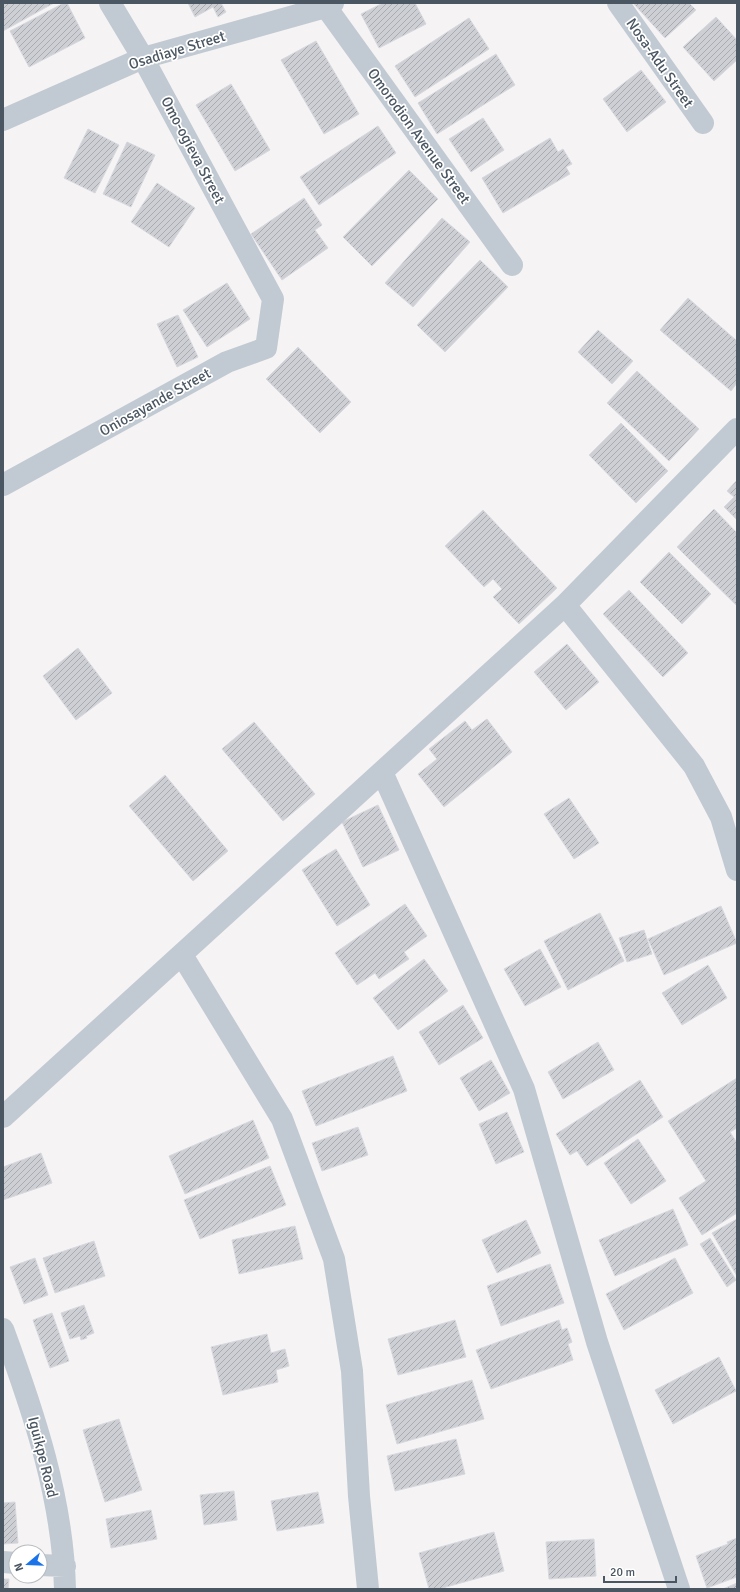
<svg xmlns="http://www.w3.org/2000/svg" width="740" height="1592" viewBox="0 0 740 1592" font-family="Signika,sans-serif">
  <defs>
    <pattern id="building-hatch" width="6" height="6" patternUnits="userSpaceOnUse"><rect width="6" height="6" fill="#cdcfd5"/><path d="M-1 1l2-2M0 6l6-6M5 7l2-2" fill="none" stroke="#a8abb0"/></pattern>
  </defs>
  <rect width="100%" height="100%" fill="#f5f3f3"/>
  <path fill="url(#building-hatch)" stroke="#d7d9de" d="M3,3H54L3,31Z
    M64,3H67L85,38L29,67L10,31Z
    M188,3H221L226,12L218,17L213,7L195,17Z
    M383,3H415L426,24L379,48L361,14Z
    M633,3H689L696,10L665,38Z
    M716,17L737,40V60L714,81L683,47Z
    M469,18L489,49L415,97L395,66Z
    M316,41L359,114L324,134L281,60Z
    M496,54L515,85L437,134L418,103Z
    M641,70L666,102L627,132L603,99Z
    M231,84L270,150L235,171L196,105Z
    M483,118L504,150L471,172L449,139Z
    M378,126L396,153L319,205L300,177Z
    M88,129L119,145L95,193L64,178Z
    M550,138L558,152L563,149L572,164L566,167L570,174L503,213L482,178Z
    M127,142L155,155L131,207L103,194Z
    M409,170L438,199L372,266L343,237Z
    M157,183L195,208L169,247L131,222Z
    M304,198L322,225L315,230L328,248L282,280L251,234Z
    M442,218L470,242L413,307L385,283Z
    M480,260L508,287L445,352L417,325Z
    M227,283L250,319L207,347L183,310Z
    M688,298L737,341V383L731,391L660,330Z
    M178,315L198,357L177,367L157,324Z
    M598,330L633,361L612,384L578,352Z
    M298,347L351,402L320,433L266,379Z
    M637,371L699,429L669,461L607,403Z
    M621,423L668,471L636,503L589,455Z
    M737,480V520L724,507L734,497L727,491Z
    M714,509L737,533V606L677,547Z
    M483,510L557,588L519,624L493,597L502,589L493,579L484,587L445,546Z
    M669,552L711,594L682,624L640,582Z
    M629,590L688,653L663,677L603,614Z
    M567,644L599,682L566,710L534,672Z
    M78,648L112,693L76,720L43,676Z
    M487,719L512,752L444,807L418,774L437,759L429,749L465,721L472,730Z
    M254,722L315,794L283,821L222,749Z
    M165,775L228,851L193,881L129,806Z
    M569,798L599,843L574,859L544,814Z
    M378,805L399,850L363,867L342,822Z
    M336,849L370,905L337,926L302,870Z
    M405,904L427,936L404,952L409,959L379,979L375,973L357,985L335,953Z
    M721,906L737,943L664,975L648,939Z
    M600,913L624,961L568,990L544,941Z
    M644,930L652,954L627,962L619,938Z
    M540,949L561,987L525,1006L504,969Z
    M424,959L448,991L398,1030L373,998Z
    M708,965L727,998L682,1025L662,993Z
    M463,1005L483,1038L439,1065L419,1032Z
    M598,1042L614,1070L563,1099L548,1072Z
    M393,1056L407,1091L316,1126L302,1091Z
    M491,1060L510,1093L479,1111L460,1078Z
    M737,1078V1128L730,1132L737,1143V1213L702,1235L679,1198L706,1181L668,1121Z
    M640,1080L663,1117L587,1166L577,1151L570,1155L556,1134Z
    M507,1112L524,1152L496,1164L479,1124Z
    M253,1120L269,1158L185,1194L169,1156Z
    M358,1127L368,1155L322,1171L312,1143Z
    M638,1139L666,1181L631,1204L604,1163Z
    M41,1153L52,1183L3,1200V1167Z
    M270,1166L286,1205L200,1239L184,1200Z
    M673,1209L688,1245L615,1276L599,1240Z
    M737,1219V1276L712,1233Z
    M526,1220L541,1253L497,1273L482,1240Z
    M295,1226L303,1259L239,1274L232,1240Z
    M710,1238L736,1280L727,1287L700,1244Z
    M94,1241L105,1276L55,1293L43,1258Z
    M35,1258L48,1295L24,1304L10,1267Z
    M675,1258L693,1293L624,1330L606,1294Z
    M550,1264L564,1303L501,1326L487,1286Z
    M84,1305L94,1333L86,1336L87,1338L81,1340L80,1336L70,1339L61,1313Z
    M52,1313L69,1361L50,1368L33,1320Z
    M455,1320L466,1357L398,1375L388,1339Z
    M559,1320L562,1330L567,1328L572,1342L568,1344L573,1360L491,1389L476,1350Z
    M267,1334L271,1353L285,1349L289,1366L276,1370L278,1382L223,1395L211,1347Z
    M719,1357L736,1391L673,1424L655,1390Z
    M472,1380L484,1419L397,1444L386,1405Z
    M119,1419L142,1490L105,1502L83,1430Z
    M456,1439L465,1474L395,1491L387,1456Z
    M234,1491L237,1520L204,1525L200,1495Z
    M318,1492L324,1523L277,1531L271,1501Z
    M15,1502L18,1543L3,1544V1503Z
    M151,1510L157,1539L111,1548L106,1519Z
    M494,1532L504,1571L439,1589H429L419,1553Z
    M737,1538V1577L707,1588L696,1556L728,1544L727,1542Z
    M594,1539L596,1576L549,1579L546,1542Z
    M3,1579H9L8,1589H3Z
    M737,1583V1589H723Z"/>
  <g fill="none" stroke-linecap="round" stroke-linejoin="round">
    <path stroke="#c1cad2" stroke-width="22" d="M618,3L703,123
      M326,7L512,265
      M3,120L143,58L326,7L333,3
      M3,485L227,362L266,348L273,299L143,58L110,3
      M565,605L694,766L721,817L737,870
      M382,772L524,1089L597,1342L679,1589
      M182,955L282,1119L334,1259L352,1371L359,1496L368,1589
      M3,1117L565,605L737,429
      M3,1329C34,1413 63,1499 65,1589
      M3,1562L16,1563
      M40,1565L65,1566"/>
  </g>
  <g text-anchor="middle" stroke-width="3.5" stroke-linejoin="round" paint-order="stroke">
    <g font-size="15" fill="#4a5661" stroke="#fff">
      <text transform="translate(177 50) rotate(-17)" y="5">Osadiaye Street</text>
      <text transform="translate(660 63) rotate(55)" y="5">Nosa-Adu Street</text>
      <text transform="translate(419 136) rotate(54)" y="5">Omorodion Avenue Street</text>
      <text transform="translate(193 150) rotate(62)" y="5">Omo-ogieva Street</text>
      <text transform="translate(155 402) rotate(-29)" y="5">Oniosayande Street</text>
      <text transform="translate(43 1457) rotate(76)" y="5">Iguikpe Road</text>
    </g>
  </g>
  <rect width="740" height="1592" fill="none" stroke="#4a5661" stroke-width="8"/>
  <g transform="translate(28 1564) rotate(251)"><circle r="19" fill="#ffffff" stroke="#b7bbc0"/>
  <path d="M0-3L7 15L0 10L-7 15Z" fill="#1a73e8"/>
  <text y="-6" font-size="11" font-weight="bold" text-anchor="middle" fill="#4a5661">N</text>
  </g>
  <path d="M604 1576v6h72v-6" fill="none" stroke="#4a5661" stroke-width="2"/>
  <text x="610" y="1576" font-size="12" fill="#4a5661" stroke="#ffffff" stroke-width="3" paint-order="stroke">20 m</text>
</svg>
